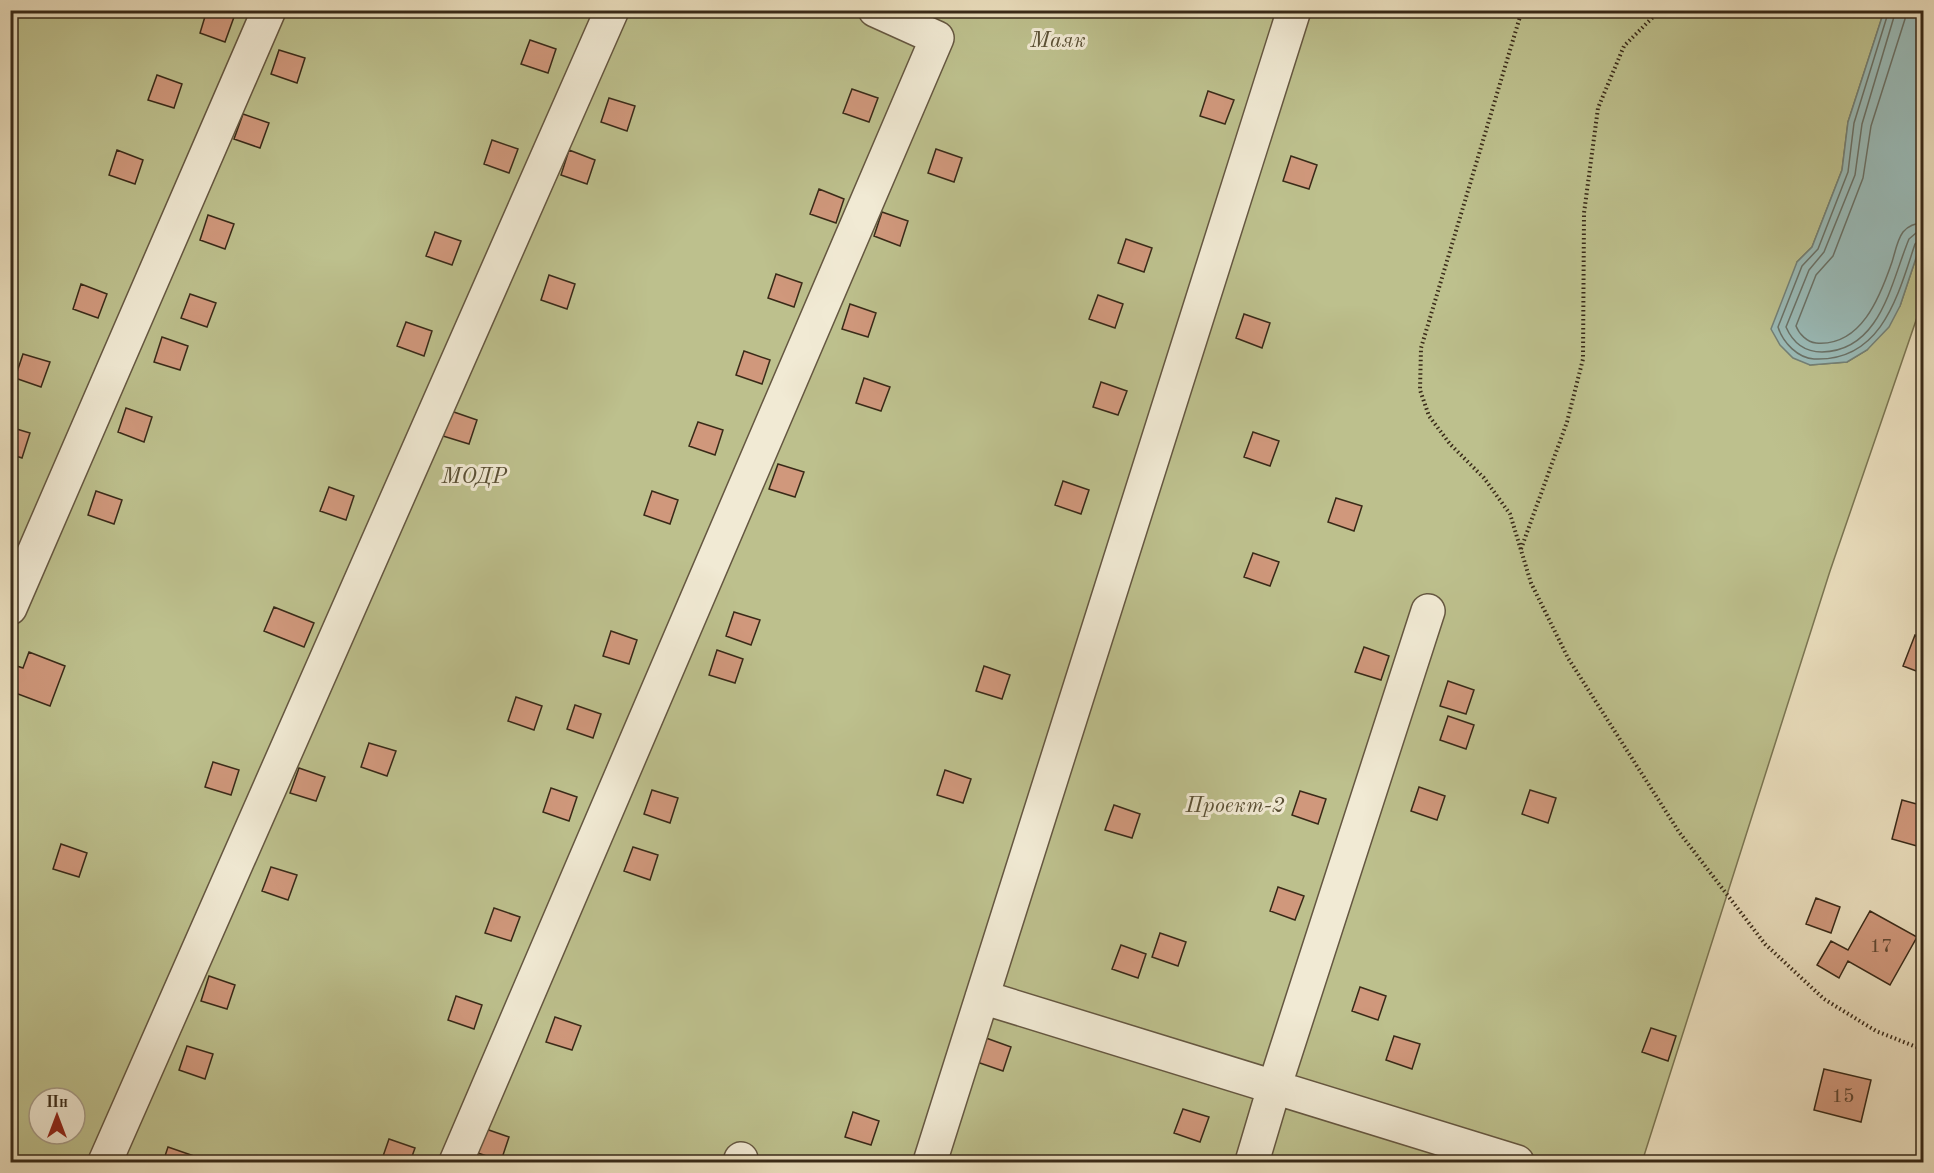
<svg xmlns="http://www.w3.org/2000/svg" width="1934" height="1173" viewBox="0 0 1934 1173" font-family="'Old Standard TT',serif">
  <rect width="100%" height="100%" fill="#eadebd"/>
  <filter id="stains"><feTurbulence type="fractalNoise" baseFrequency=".00333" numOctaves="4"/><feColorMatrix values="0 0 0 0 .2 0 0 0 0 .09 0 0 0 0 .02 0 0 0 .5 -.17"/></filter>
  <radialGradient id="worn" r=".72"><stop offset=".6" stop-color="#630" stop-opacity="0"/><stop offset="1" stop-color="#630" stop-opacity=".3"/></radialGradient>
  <path fill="#bdc08d" stroke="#7b7552" stroke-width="1.5" fill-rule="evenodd" d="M10,11H1884L1848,122L1842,170L1812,247L1797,262L1810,365L1847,362L1867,350L1900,306L1923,237V300L1830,571L1642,1162H11ZM39,1098H75V1134H39Z"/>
  <path fill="#9abbb8" stroke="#738178" stroke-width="1.5" d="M1884,11H1923V237L1900,306L1889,327L1867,350L1847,362L1810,365L1793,358L1780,345L1771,329L1797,262L1812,247L1842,170L1848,122Z"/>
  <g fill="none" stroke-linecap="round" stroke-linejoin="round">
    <path stroke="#6a7268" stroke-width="1.5" d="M1889,10L1854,123L1848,172L1818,249L1802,266L1778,327C1783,343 1798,358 1814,359C1882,362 1898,295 1915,244L1919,240H1924
      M1896,10L1862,124L1855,175L1824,252L1809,270L1786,327C1793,343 1805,352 1822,352C1881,351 1891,282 1909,239L1916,233L1924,232
      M1905,10V19L1871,126L1863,178L1833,256L1816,275L1796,326C1799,334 1807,342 1816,343C1861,347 1880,297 1892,262C1895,253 1897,240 1903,232C1908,226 1915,223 1924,223"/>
  </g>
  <path fill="#d0987c" stroke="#392a18" stroke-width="1.5" d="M207,10L234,17L225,42L200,33Z
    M530,40L556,49L548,73L521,64Z
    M279,50L305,58L297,83L271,74Z
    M157,75L182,84L174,108L148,100Z
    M852,89L878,98L869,122L843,113Z
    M1208,91L1234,100L1225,124L1200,116Z
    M609,98L635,106L627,131L601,122Z
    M243,114L269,123L260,148L234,139Z
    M492,140L518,149L509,173L484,164Z
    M936,149L962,158L954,182L928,173Z
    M117,150L143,160L135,184L109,175Z
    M569,150L595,160L587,184L561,175Z
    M1291,156L1317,165L1309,189L1283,181Z
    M819,189L844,199L836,223L810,214Z
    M882,212L908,221L900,246L874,236Z
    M208,215L234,224L225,249L200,240Z
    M435,232L461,241L452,265L426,256Z
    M1126,239L1152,248L1144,272L1118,263Z
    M776,274L802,283L794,307L768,298Z
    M549,275L575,284L567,309L541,300Z
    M81,284L107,294L98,318L73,309Z
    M190,294L216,303L207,327L181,318Z
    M1098,295L1123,304L1115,328L1089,319Z
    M850,304L876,313L868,337L842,329Z
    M1244,314L1270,323L1262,348L1236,338Z
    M406,322L432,331L424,356L397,346Z
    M162,337L188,346L180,370L154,362Z
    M744,351L770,360L762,384L736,375Z
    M23,354L50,362L41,387L15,378Z
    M864,378L890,387L881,411L856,403Z
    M1101,382L1127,391L1118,415L1093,407Z
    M126,408L152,417L144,442L118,432Z
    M451,411L477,420L469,444L443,436Z
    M698,422L723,430L715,455L689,446Z
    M10,427L30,433L22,458L10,454Z
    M1253,432L1279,441L1270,466L1244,457Z
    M778,464L804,472L795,497L769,489Z
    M1063,481L1089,490L1081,514L1055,505Z
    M329,487L354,496L346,520L320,511Z
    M96,491L122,500L114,524L88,515Z
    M652,491L678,500L670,524L644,515Z
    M1336,498L1362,506L1354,531L1328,522Z
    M1253,553L1279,562L1270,586L1244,577Z
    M274,607L314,623L304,647L264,631Z
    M734,612L760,620L751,645L726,636Z
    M611,631L637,640L629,664L603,656Z
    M1915,635L1924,639V674L1903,666Z
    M1364,647L1389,656L1381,680L1355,672Z
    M717,650L743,659L735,683L709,675Z
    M29,652L65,666L50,706L10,691L11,664L23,668Z
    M984,666L1010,675L1002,699L976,691Z
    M1448,681L1474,690L1466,714L1440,706Z
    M516,697L542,706L534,730L508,721Z
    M575,705L601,714L593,738L567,729Z
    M1448,716L1474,725L1466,749L1440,740Z
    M369,743L396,751L387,776L361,767Z
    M213,762L239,770L231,795L205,787Z
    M299,768L325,777L316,801L290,793Z
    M945,770L971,779L963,803L937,795Z
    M1419,787L1445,796L1437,820L1411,811Z
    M551,788L577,797L569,821L543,812Z
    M652,790L678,798L670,823L644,814Z
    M1530,790L1556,798L1548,823L1522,814Z
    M1300,791L1326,799L1318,824L1292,815Z
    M1902,800L1924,806V848L1892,839Z
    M1114,805L1140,814L1132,838L1105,830Z
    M61,844L87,853L79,877L53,869Z
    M633,847L658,855L650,880L624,871Z
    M271,867L297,875L288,900L262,891Z
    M1278,887L1304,896L1295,920L1270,911Z
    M1816,898L1840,907L1831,933L1806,924Z
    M494,908L520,917L511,941L485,933Z
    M1870,911L1917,937L1890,985L1848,961L1839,978L1817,965L1831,941L1848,950Z
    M1160,933L1186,942L1178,966L1152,957Z
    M1121,945L1146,954L1138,978L1112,969Z
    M209,976L235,985L227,1009L201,1001Z
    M1360,987L1386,996L1378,1020L1352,1011Z
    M456,996L482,1005L474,1029L448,1020Z
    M555,1017L581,1026L572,1050L546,1042Z
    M1651,1028L1676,1036L1668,1061L1642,1052Z
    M1394,1036L1420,1044L1412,1069L1386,1060Z
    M986,1038L1011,1047L1003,1071L977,1062Z
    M187,1046L213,1054L205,1079L179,1070Z
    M1824,1069L1871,1080L1861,1122L1814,1110Z
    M1183,1109L1209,1117L1200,1142L1174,1133Z
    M853,1112L879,1121L871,1145L845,1137Z
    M483,1128L509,1137L501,1161L475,1152Z
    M389,1139L415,1148L410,1162H381Z
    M168,1147L194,1156L192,1162H163Z"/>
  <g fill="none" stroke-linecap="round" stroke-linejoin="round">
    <g stroke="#655741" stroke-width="36">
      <path id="minor" d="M10,608L269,10
        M982,997L1517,1162
        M105,1162L612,10
        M456,1162L937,38L875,10
        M740,1162L741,1159
        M930,1162L1294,10
        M1252,1162L1274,1088L1428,611"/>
    </g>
    <path stroke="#392a18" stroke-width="4" stroke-dasharray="1.5 3" stroke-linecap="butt" d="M1522,10L1421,348L1420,390L1429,416L1450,444L1484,478L1510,514L1531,583L1568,658L1679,832L1765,944L1824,999L1876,1031L1924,1050
      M1521,549L1567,422L1583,359L1584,213L1598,108L1624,46L1660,10"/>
    <use href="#minor" stroke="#f1ead4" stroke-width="33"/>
  </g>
  <g text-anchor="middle" stroke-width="6" stroke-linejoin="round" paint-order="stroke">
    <g font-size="20" fill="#5f4631">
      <text x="1881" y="952">17</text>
      <text x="1843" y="1102">15</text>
    </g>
    <g font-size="22" font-style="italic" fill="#5a5035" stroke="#f1ead4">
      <text x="1058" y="47">Маяк</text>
      <text x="474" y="483">МОДР</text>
      <text x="1235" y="812">Проект-2</text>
    </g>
  </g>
  <rect width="1934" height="1173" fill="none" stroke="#eadebd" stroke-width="36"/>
  <rect x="12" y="12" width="1910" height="1149" fill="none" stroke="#392a18" stroke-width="3"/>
  <rect x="18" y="18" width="1898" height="1137" fill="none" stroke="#392a18" stroke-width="1.5"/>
  <g transform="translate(57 1116)"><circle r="28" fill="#f1ead4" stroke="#a79d89" stroke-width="1.5"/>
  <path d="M0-4.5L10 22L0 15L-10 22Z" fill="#8f2418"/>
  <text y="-9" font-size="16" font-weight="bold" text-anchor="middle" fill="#392a18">Пн</text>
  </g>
  <rect width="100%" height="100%" filter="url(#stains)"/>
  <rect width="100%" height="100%" fill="url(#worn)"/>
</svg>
